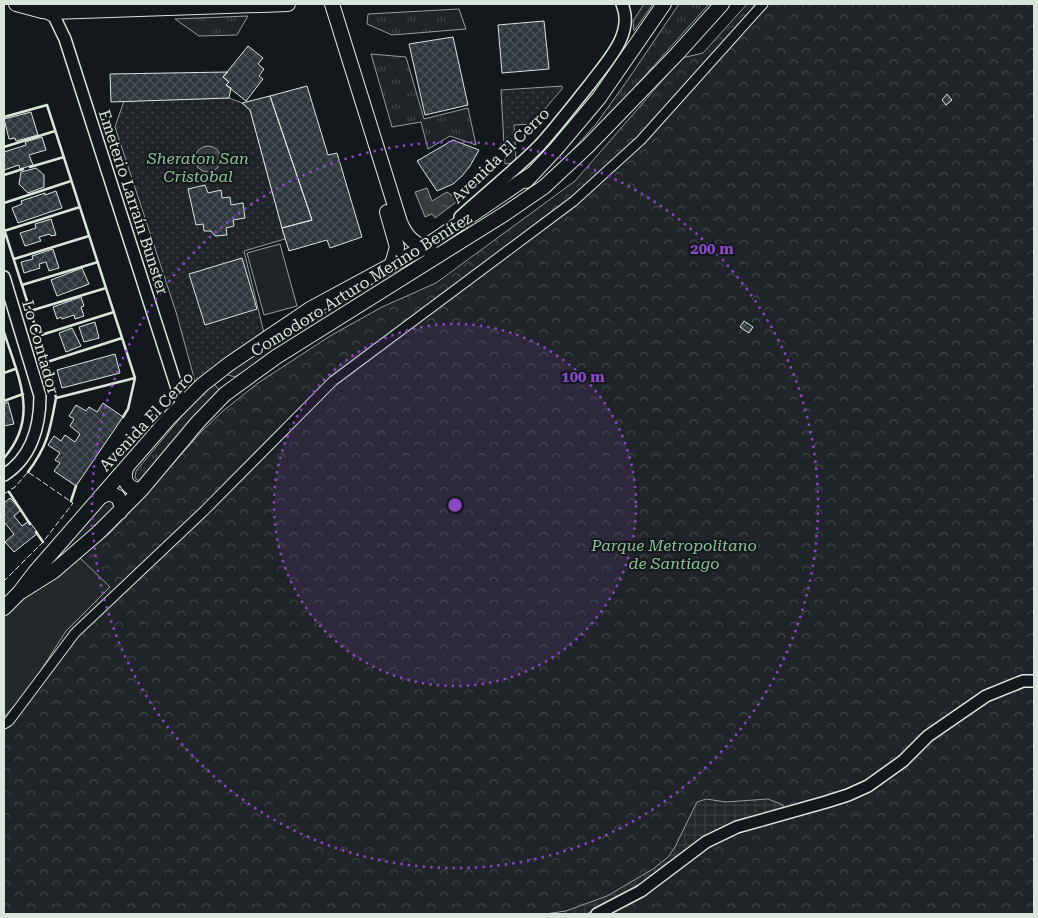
<svg xmlns="http://www.w3.org/2000/svg" width="1038" height="918" viewBox="0 0 1038 918" font-family="'Roboto Serif',serif">
  <defs>
    <pattern id="grass-tufts" width="24" height="20" patternUnits="userSpaceOnUse" patternTransform="scale(1.25)"><rect width="24" height="20" fill="#202428"/><path d="M3 7l-1-3M5 7V3M7 7l1-3M15 17l-1-3M17 17v-4M19 17l1-3" fill="none" stroke="#404447"/></pattern>
    <pattern id="park-crowns" width="20" height="18" patternUnits="userSpaceOnUse" patternTransform="scale(1.25)"><rect width="20" height="18" fill="#202428"/><path d="M2 6a3 3 0 1 1 6 0M12 15a3 3 0 1 1 6 0" fill="none" stroke="#404447"/></pattern>
    <pattern id="garden-dots" width="8" height="8" patternUnits="userSpaceOnUse" patternTransform="scale(1.25)"><rect width="8" height="8" fill="#202428"/><path d="M2 2h.1M6 6h.1" fill="none" stroke="#404447" stroke-width="1.8" stroke-linecap="round"/></pattern>
    <pattern id="plaza-grid" width="8" height="8" patternUnits="userSpaceOnUse" patternTransform="scale(1.25)"><rect width="8" height="8" fill="#24282b"/><path d="M0 4h8M4 0v8" fill="none" stroke="#393d3f"/></pattern>
    <pattern id="water-ripples" width="26" height="14" patternUnits="userSpaceOnUse" patternTransform="scale(1.25)"><rect width="26" height="14" fill="#363b3e"/><path d="M2 4q2-2 4 0t4 0M15 11q2-2 4 0t4 0" fill="none" stroke="#525759"/></pattern>
    <pattern id="building-cross-hatch" width="8" height="8" patternUnits="userSpaceOnUse" patternTransform="scale(1.25)"><rect width="8" height="8" fill="#2c363c"/><path d="M0 0l8 8M0 8l8-8" fill="none" stroke="#4a5358"/></pattern>
  </defs>
  <rect width="100%" height="100%" fill="#14181c"/>
  <path fill="url(#grass-tufts)" stroke="#939e99" d="M679,4H709L600,126L558,166L596,124L627,81Z
    M459,9L466,29L392,35L367,24L368,14Z
    M248,16L237,35L199,36L175,19Z
    M371,54L406,57L424,119L468,108L476,145L450,136L428,149L421,122L392,127Z
    M422,253L424,256L235,377L225,374Z
    M213,383L221,392L145,481H139L135,478L136,471L187,410Z
    M109,497L119,503L86,535L43,573Z"/>
  <path fill="url(#park-crowns)" stroke="#939e99" d="M747,4H1034V914H4V616L109,534L131,511L202,431L223,411L258,383L330,336L382,307L436,283L575,181L682,58L703,53Z"/>
  <path fill="url(#garden-dots)" stroke="#939e99" d="M562,86V89L532,124L514,125L516,159L513,163L505,164L501,90Z
    M229,98L242,103L250,110L285,239L244,251L264,333L196,385L176,312L115,127L124,101Z"/>
  <path fill="#202428" stroke="#939e99" d="M280,244L297,306L264,315L247,253Z"/>
  <path fill="#24282b" stroke="#939e99" d="M644,4H653L634,31L633,21Z
    M79,557L110,587L66,631L36,678L16,704L4,717V616L18,601Z"/>
  <path fill="url(#plaza-grid)" stroke="#939e99" d="M706,799L726,802L768,799L783,805L784,811L736,823L629,893L586,914H545L566,911L607,896L653,869L668,857L675,847L697,802Z"/>
  <path fill="url(#water-ripples)" stroke="#939e99" d="M195 159a13 13 0 1 1 26 0a13 13 0 1 1-26 0Z
    M427,188L432,201L447,192L459,200L435,218L432,214L425,217L415,192Z"/>
  <path fill="url(#building-cross-hatch)" stroke="#d8e6dc" d="M544,21L549,69L502,73L498,25Z
    M453,37L468,105L425,115L409,44Z
    M248,46L263,58L258,64L264,69L259,76L263,79L246,101L226,85L229,82L223,77Z
    M228,72L223,77L229,82L226,85L231,88L229,98L111,102L110,74Z
    M307,86L328,155L337,153L362,237L330,248L327,240L289,251L282,228L312,220L270,96Z
    M947,94L952,100L946,105L942,100Z
    M270,96L312,220L282,228L250,110L242,103Z
    M31,112L38,135L16,141L15,138L9,139L4,119Z
    M42,137L46,150L29,155L33,165L20,169L19,165L4,170V152L26,145L25,142Z
    M453,140L479,150L470,166L462,176L453,184L437,191L417,161Z
    M36,168L44,175V187L28,193L19,184L21,172Z
    M205,185L208,193L221,190L222,198L230,197L231,205L243,203L245,218L233,220L234,226L226,228L227,235L215,236L211,231H204L203,224L196,225L188,189Z
    M56,191L62,208L18,223L12,208L22,204L21,201L45,193V195Z
    M51,219L56,235L51,236L50,234L39,237L41,241L25,246L20,233L36,228L35,224Z
    M53,249L59,268L49,271L46,262L39,264L40,268L24,273L21,262L33,259L32,256Z
    M242,258L257,309L205,325L189,274Z
    M82,268L89,284L57,296L51,280Z
    M81,297L84,306L81,307L84,316L75,319L74,315L62,319L61,317L57,319L53,307Z
    M744,321L753,327L749,333L740,327Z
    M95,322L99,338L84,342L79,327Z
    M72,328L81,346L66,352L59,333Z
    M115,354L120,373L62,388L57,370Z
    M8,402L14,424L4,426V404Z
    M103,403L123,417L76,486L54,471L60,463L55,460L60,453L48,445L54,436L61,441L65,435L75,442L80,434L70,426L74,419L69,416L76,405L86,411L89,407L97,412Z
    M10,498L21,510L14,516L22,526L29,521L38,533L14,552L5,542L14,534L4,522V503Z"/>
  <g fill="none" stroke-linecap="round" stroke-linejoin="round">
    <g stroke="#d8e6dc" stroke-width="11">
      <path id="pedestrian" d="M4,724L9,721L75,633L204,511L333,381L574,201L641,140L763,4"/>
    </g>
    <g stroke="#d8e6dc" stroke-width="14">
      <path id="minor" d="M52,12L65,39L182,404
        M460,217C486,193 514,171 539,146C557,126 573,105 590,84C606,62 635,34 622,4
        M4,277L40,396C40,427 31,458 4,475
        M597,914L641,891L706,842L737,827L826,802L848,795L868,786L903,761L928,736L986,696L1023,681H1034"/>
    </g>
    <g stroke="#d8e6dc" stroke-width="16">
      <path id="tertiary" d="M16,4L42,11L52,12L288,4
        M332,4L400,222C406,237 415,245 430,250
        M526,181L556,149L599,98L664,4
        M387,212L397,247L392,264
        M126,469C122,481 129,490 141,490
        M100,497L109,493L118,497L122,507L120,512
        M19,593L54,571L98,533L141,490L198,422L225,394L276,357L506,213L544,187L588,146L677,54L722,4
        M4,608L19,593L35,572L170,417L202,385L229,364L310,309L423,248L532,174"/>
    </g>
    <g stroke="#d8e6dc" stroke-width="20">
      <path id="primary" d="M41,4L52,12"/>
    </g>
    <use href="#pedestrian" stroke="#14181c" stroke-width="9"/>
    <use href="#minor" stroke="#14181c" stroke-width="11"/>
    <use href="#tertiary" stroke="#14181c" stroke-width="14"/>
    <use href="#primary" stroke="#14181c" stroke-width="18"/>
    <path stroke="#d8e6dc" stroke-width="1" stroke-dasharray="6 2.5" stroke-linecap="butt" d="M4,494L15,487L28,472L73,503L43,542L4,581"/>
    <path stroke="#d8e6dc" stroke-width="2.5" d="M4,117L47,105L135,378L56,398L52,379L4,229
      M4,147L55,131
      M30,167L64,157
      M4,175L23,169
      M4,203L71,181
      M4,231L80,207
      M14,259L89,236
      M22,285L98,262
      M30,311L106,288
      M4,332C18,377 40,417 4,458
      M38,336L114,312
      M47,362L122,338
      M4,373L15,369
      M4,401L23,394
      M123,417L128,409L135,378
      M28,472C48,445 50,430 56,398
      M9,492L30,524
      M71,501L76,486
      M36,532L43,542"/>
  </g>
  <circle cx="455" cy="505" r="181" fill="#8948c3" fill-opacity=".12"/>
  <g fill="none" stroke="#8948c3" stroke-width="2.5" stroke-dasharray="2.5 5">
    <circle cx="455" cy="505" r="181"/>
    <circle cx="455" cy="505" r="363"/>
  </g>
  <g text-anchor="middle" stroke-width="4" stroke-linejoin="round" paint-order="stroke">
    <g font-size="16" fill="#d8e6dc" stroke="#14181c">
      <text transform="translate(500 155) rotate(-44)" y="6">Avenida El Cerro</text>
      <text transform="translate(134 202) rotate(72)" y="6">Emeterio Larraín Bunster</text>
      <text transform="translate(361 284) rotate(-32)" y="6">Comodoro Arturo Merino Benítez</text>
      <text transform="translate(41 347) rotate(74)" y="6">Lo Contador</text>
      <text transform="translate(146 421) rotate(-47)" y="6">Avenida El Cerro</text>
    </g>
    <g font-size="16" font-style="italic" fill="#8ac095" stroke="#14181c">
      <text x="198" y="164">Sheraton San<tspan x="198" dy="18">Cristobal</tspan></text>
      <text x="674" y="551">Parque Metropolitano<tspan x="674" dy="18">de Santiago</tspan></text>
    </g>
  </g>
  <circle cx="455" cy="505" r="8" fill="#8948c3" stroke="#14181c" stroke-width="2.5"/>
  <g font-size="15" text-anchor="middle" font-weight="bold" fill="#8948c3" stroke="#14181c" stroke-width="4" stroke-linejoin="round" paint-order="stroke">
    <text x="712" y="254">200 m</text>
    <text x="583" y="382">100 m</text>
  </g>
  <rect width="1038" height="918" fill="none" stroke="#d8e6dc" stroke-width="10"/>
</svg>
